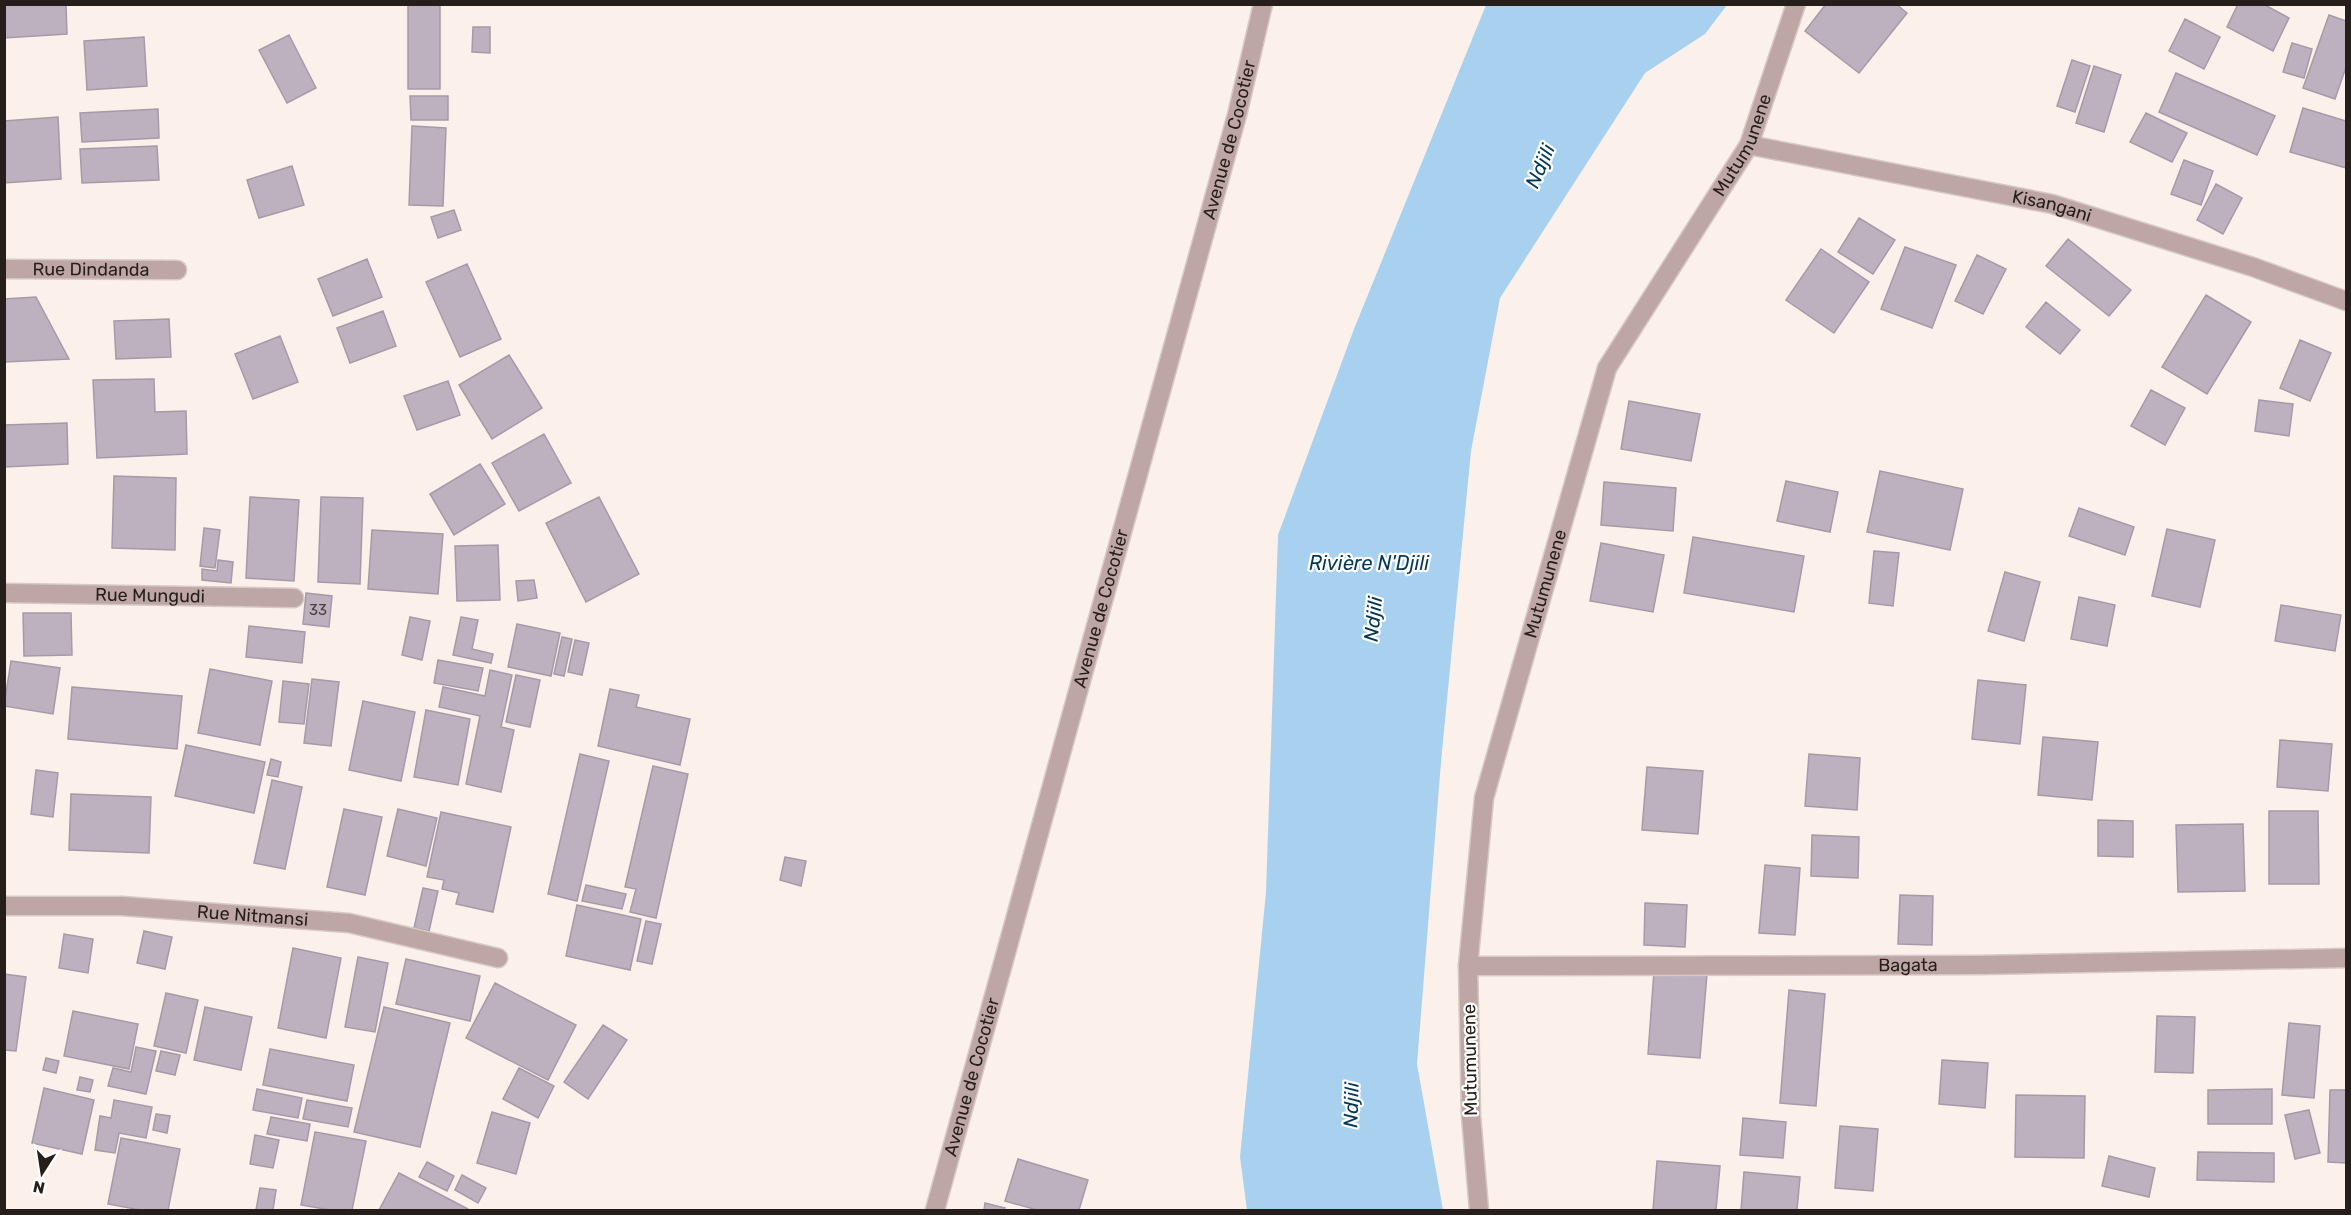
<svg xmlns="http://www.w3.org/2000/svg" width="2351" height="1215" viewBox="0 0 2351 1215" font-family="Rubik,sans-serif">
  <rect width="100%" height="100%" fill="#fcf0ea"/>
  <path fill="#a8d1f0" d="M1486,5H1727L1705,34L1645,73L1500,298L1471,451L1441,762L1417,1064L1443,1210H1247L1240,1157L1266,892L1278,535L1354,329Z"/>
  <path fill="#bdb0bf" stroke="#a79aa8" stroke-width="1.5" d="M4,4H66L67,34L4,38Z
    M408,4H440V89H408Z
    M1826,4H1896L1907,13L1859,73L1805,31Z
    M2238,4H2263L2289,18L2273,51L2227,27Z
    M2329,15L2346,21V67L2335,99L2303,88Z
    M2185,19L2220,37L2204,69L2169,51Z
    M473,27H490V53L472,52Z
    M289,35L316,88L287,103L259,50Z
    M144,37L147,86L87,90L84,41Z
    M2292,43L2312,49L2304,78L2283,72Z
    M2072,60L2090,66L2075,112L2057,106Z
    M2094,66L2121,75L2104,132L2076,123Z
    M2176,73L2275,116L2257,155L2159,112Z
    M410,96H448V120H411Z
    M2303,108L2346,121V168L2290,152Z
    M158,109L159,138L82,142L80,113Z
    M2146,113L2187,133L2172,162L2130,142Z
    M58,117L61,179L4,183V121Z
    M412,126L446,128L443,206L409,205Z
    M157,146L159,180L82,183L80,149Z
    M2184,160L2213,171L2201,205L2171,194Z
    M292,166L304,205L259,218L247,180Z
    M2216,184L2242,198L2223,234L2197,220Z
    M454,210L461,230L438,238L431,217Z
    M1859,218L1895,240L1873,274L1838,252Z
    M2068,239L2131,290L2109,316L2046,266Z
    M1905,247L1956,265L1932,328L1881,309Z
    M1821,249L1869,282L1834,333L1786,300Z
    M1977,255L2006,269L1983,314L1955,301Z
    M367,259L382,297L333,316L318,279Z
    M467,264L501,339L460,357L426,282Z
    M2206,295L2251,322L2207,394L2162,367Z
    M36,297L69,359L4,362V299Z
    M2046,302L2080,330L2060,354L2026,327Z
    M383,311L396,346L350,363L337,328Z
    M169,319L171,357L116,359L114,321Z
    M280,336L298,382L253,399L235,354Z
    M2300,340L2331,353L2310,401L2280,388Z
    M509,355L542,408L492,439L459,385Z
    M154,379L155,412L186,411L187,454L97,458L93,380Z
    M448,381L460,415L417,430L404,396Z
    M2151,390L2185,408L2165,445L2131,426Z
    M2259,400L2293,404L2289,436L2255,431Z
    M1629,401L1700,414L1691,461L1621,449Z
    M67,423L68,464L4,467V425Z
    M544,434L571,483L519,511L492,463Z
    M480,464L505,504L454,535L430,494Z
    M1880,471L1963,489L1950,550L1867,532Z
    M114,476L176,478L175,550L112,548Z
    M1786,481L1838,492L1830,532L1777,521Z
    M1604,482L1676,488L1673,531L1601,525Z
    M250,497L299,500L294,581L246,578Z
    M321,497L363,498L360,584L318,582Z
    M599,497L639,574L586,602L546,523Z
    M2079,508L2134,527L2125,555L2069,536Z
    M204,528L220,530L215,568L200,566Z
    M2167,529L2215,540L2200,607L2152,596Z
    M372,530L443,534L438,594L368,589Z
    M1693,537L1804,556L1794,612L1684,593Z
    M1601,543L1664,555L1653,612L1590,601Z
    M498,545L500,600L457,601L455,546Z
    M1874,551L1899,553L1893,606L1869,603Z
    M218,560L233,562L231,583L202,580V569L217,571Z
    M2005,572L2040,582L2024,641L1988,631Z
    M534,580L537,598L518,601L516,581Z
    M306,593L332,596L329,627L303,624Z
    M2079,597L2115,605L2107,646L2071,639Z
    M2281,605L2341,615L2335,651L2275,641Z
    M23,613H71L72,655L24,656Z
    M410,617L430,621L422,660L402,655Z
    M461,617L478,620L472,649L493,654L491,663L453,655Z
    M517,624L560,633L551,676L508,667Z
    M249,626L305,632L302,663L246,657Z
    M562,637L572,639L564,676L554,674Z
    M575,640L589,643L582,675L568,672Z
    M438,660L483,668L478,691L434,683Z
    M11,661L60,668L53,714L4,706Z
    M210,669L272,681L260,745L198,733Z
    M490,670L512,675L501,727L514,730L501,792L466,784L480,716L439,707L443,687L485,696Z
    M516,675L540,680L530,727L506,722Z
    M312,679L339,682L331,746L304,743Z
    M1978,680L2026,685L2020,744L1972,739Z
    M283,681L309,684L304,724L279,722Z
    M72,687L182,696L177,749L68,739Z
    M610,689L639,695L636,707L690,719L680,765L598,746Z
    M363,701L415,712L401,781L349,770Z
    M426,710L470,719L458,785L414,777Z
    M2043,737L2098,742L2092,800L2038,795Z
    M2280,740L2332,744L2328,791L2277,787Z
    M186,745L265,762L254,813L175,796Z
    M580,754L609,761L577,901L548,894Z
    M1809,754L1860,758L1857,810L1805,806Z
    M271,759L281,762L278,777L267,775Z
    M653,766L688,774L656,918L630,912L636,889L625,887Z
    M1647,767L1703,771L1698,834L1642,830Z
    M36,770L58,773L53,817L31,814Z
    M272,780L302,787L285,869L254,863Z
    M71,794L151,797L149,853L69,850Z
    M344,809L382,817L365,895L327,887Z
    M398,809L437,818L426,866L387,856Z
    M2269,811H2318L2319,884H2269Z
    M441,812L511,827L493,912L456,904L459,893L442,889L444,880L427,877Z
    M2098,820L2133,821V857L2098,856Z
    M2243,824L2245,891L2178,892L2176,825Z
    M1812,835L1859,837L1858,878L1811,876Z
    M785,857L806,861L801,886L780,880Z
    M1765,865L1800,868L1795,935L1759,933Z
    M586,885L626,894L622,909L582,901Z
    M423,888L438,891L429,931L414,928Z
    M1900,895L1933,896L1932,945L1898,944Z
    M1645,903L1687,905L1685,947L1644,945Z
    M577,905L641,919L630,970L566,956Z
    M646,921L661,924L652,964L637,961Z
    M144,931L172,937L165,969L137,963Z
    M64,934L93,939L88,973L59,968Z
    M293,948L341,958L326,1038L278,1028Z
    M358,957L388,963L375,1032L345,1027Z
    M406,959L480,976L470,1021L396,1004Z
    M1654,971L1707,974L1700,1058L1648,1054Z
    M4,974L26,977L16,1051L4,1050Z
    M495,983L576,1025L548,1080L466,1038Z
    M1789,990L1825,994L1816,1106L1780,1103Z
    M166,993L198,1000L186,1053L154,1046Z
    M205,1007L252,1017L241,1070L194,1060Z
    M384,1007L450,1023L420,1147L354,1132Z
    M73,1011L138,1024L129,1069L64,1056Z
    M2157,1016L2195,1017L2193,1073L2155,1072Z
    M2289,1023L2320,1026L2314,1098L2282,1095Z
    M603,1025L627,1040L588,1099L564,1082Z
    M136,1047L156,1051L146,1094L108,1086L113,1068L131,1072Z
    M270,1049L354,1065L347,1101L263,1085Z
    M161,1051L180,1055L175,1075L156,1071Z
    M46,1058L59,1061L56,1073L43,1070Z
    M1942,1060L1988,1063L1985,1108L1939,1104Z
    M519,1068L554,1086L538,1118L503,1099Z
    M80,1077L93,1080L90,1092L77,1090Z
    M44,1088L94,1100L82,1154L32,1143Z
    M257,1089L302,1098L298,1118L253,1110Z
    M2272,1089V1124H2208V1090Z
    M2330,1090H2346V1163L2328,1162Z
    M2016,1095L2085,1096L2084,1158L2015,1157Z
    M114,1100L152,1107L146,1138L119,1133L115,1153L95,1150L100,1116L111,1118Z
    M307,1100L352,1108L348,1127L303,1119Z
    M2309,1110L2320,1153L2295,1159L2285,1115Z
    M492,1112L530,1123L516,1174L477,1163Z
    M156,1114L170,1116L167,1133L153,1130Z
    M271,1117L310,1124L307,1141L267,1134Z
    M1743,1118L1786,1122L1783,1158L1740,1155Z
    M1840,1126L1878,1129L1873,1191L1835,1188Z
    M315,1132L366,1141L352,1210H330L301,1205Z
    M255,1135L279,1140L273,1168L250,1164Z
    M121,1138L180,1149L168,1210H140L108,1204Z
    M2198,1152L2274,1153V1182L2197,1180Z
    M2109,1156L2155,1168L2149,1197L2102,1186Z
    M1018,1159L1088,1180L1079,1210H1037L1005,1201Z
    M1657,1161L1720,1166L1716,1210H1653Z
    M427,1162L454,1176L447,1191L419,1177Z
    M1744,1172L1800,1177L1797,1210H1741Z
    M399,1173L468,1209V1210H379Z
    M462,1175L486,1188L478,1203L455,1190Z
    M260,1188L276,1190L273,1210H256Z
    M985,1203L1005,1208L1004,1210H984Z"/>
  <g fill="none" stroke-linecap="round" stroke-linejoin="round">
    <g stroke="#d5cac5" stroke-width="21">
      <g id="minor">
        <path id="s1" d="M1749,145L2052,204L2253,267L2346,301"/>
        <path id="s2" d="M4,269L177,270"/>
        <path id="s3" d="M4,593L294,598"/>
        <path id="s4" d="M4,906H122L349,923L498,958"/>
        <path id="s5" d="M1468,966L1978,965L2346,958"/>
        <path id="s6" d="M935,1210L1237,115L1263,4"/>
        <path id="s7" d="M1479,1210L1471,1116L1468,966L1484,798L1607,368L1749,145L1796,4"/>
      </g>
    </g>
    <use href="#minor" stroke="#bea6a5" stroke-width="18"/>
  </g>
  <g text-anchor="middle" stroke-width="4.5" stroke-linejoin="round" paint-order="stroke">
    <g font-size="15" fill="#4b4243">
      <text x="318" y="615">33</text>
    </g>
    <g font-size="18" fill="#251e1a" stroke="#fff">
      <text dy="6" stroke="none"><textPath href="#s6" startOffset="1110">Avenue de Cocotier</textPath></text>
      <text dy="6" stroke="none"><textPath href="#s7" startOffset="1122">Mutumunene</textPath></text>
      <text dy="6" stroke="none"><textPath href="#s1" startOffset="309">Kisangani</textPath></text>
      <text dy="6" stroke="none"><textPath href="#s2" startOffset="87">Rue Dindanda</textPath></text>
      <text dy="6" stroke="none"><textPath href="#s7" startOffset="636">Mutumunene</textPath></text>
      <text dy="6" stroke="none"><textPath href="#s3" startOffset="146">Rue Mungudi</textPath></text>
      <text dy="6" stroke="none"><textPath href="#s6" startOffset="624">Avenue de Cocotier</textPath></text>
      <text dy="6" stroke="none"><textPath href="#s4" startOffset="249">Rue Nitmansi</textPath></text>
      <text dy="6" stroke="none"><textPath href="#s5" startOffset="440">Bagata</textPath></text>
      <text transform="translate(1470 1060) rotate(-91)" y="6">Mutumunene</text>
      <text dy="6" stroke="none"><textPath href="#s6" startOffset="138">Avenue de Cocotier</textPath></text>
    </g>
    <g font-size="20" font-style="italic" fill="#053857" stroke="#fff">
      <text transform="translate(1540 166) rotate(-67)" y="7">Ndjili</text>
      <text x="1369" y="570">Rivière N'Djili</text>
      <text transform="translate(1373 619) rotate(-84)" y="7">Ndjili</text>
      <text transform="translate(1351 1105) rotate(-88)" y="7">Ndjili</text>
    </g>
  </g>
  <rect width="2351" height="1215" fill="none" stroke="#251e1a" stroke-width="12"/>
  <g transform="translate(42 1173) rotate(192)" stroke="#ffffff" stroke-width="4.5" paint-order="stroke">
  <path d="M0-4.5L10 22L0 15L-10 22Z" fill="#251e1a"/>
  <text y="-9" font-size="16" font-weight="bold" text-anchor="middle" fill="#251e1a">N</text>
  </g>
</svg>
